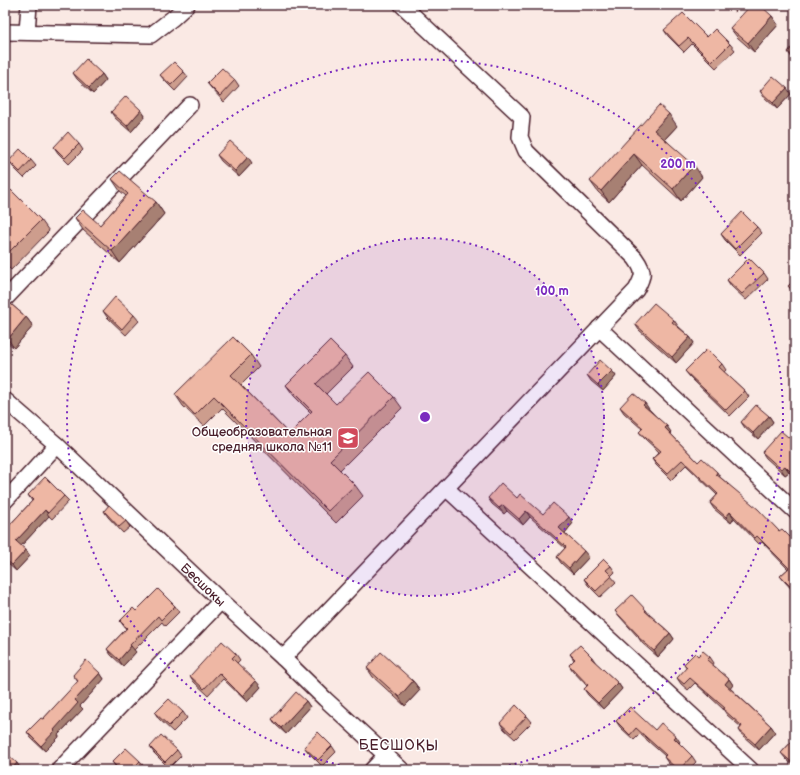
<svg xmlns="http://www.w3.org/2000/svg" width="800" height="775" viewBox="0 0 800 775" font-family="'Balsamiq Sans',sans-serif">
  <rect width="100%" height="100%" fill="#fae9e4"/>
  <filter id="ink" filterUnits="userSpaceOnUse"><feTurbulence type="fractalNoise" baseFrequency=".025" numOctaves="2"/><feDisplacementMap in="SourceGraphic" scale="8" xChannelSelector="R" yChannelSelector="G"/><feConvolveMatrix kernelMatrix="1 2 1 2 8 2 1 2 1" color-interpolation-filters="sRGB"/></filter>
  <g filter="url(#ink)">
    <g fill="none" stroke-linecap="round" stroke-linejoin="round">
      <g stroke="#4a1f2b" stroke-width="18">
        <g id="minor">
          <path d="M5,32L151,35L173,18L187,5"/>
          <path d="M27,32L29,5"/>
          <path d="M5,299L190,105"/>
          <path d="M599,328L795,511"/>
          <path id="s1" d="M5,400L57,445L221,601L283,658L325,699L402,770"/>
          <path d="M446,488L751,770"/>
          <path d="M5,501L57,445"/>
          <path d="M283,658L636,290C644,275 645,272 635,258L526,151L520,137L522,117L402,5"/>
          <path d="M59,770L221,601"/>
          <path d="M372,770L386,755"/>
        </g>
      </g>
      <use href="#minor" stroke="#fff" stroke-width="15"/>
    </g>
    <path fill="#cd9d8d" stroke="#4a1f2b" d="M727,5H741L735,12Z
      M772,16L778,25L754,52L737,37L730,28Z
      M664,30L707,37L730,44L735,50L716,68L692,44L684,52L668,36Z
      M795,44V60L792,58L788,52Z
      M184,72L188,77L175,91L165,81L160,75Z
      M73,73L102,74L106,80L93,94L77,79Z
      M235,80L239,86L224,102L212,89L207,83Z
      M760,91L791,94L777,109L764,97Z
      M141,110L145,116L131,132L115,118L111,112Z
      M677,126L665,139L702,177L681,201L642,165L609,202L598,192L590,181Z
      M79,144L83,150L69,164L58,153L54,147Z
      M217,155L252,163L239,177L221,161Z
      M31,160L36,166L24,178L13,167L9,161Z
      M112,179L156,202L164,214L120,263L83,230L75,218L100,225L126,196L120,191Z
      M5,195L41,220L49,231L11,270L5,264Z
      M757,227L762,233L740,255L725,240L721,234Z
      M764,273L768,279L746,300L731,286L727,280Z
      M795,279V294L788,286Z
      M5,299L26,317L33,326L14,348L5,340Z
      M103,311L134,315L139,321L126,335L107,317Z
      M674,320L678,326L690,337L694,343L676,363L639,330L635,324Z
      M251,355L259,367L241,385L289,434L311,413L294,396L286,385L345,356L353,367L326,394L336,404L394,397L402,408L340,470L355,485L363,496L336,523L222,408L204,426L183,406L175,394Z
      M722,364L726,370L724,372L745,391L749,397L730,416L690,377L685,371Z
      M612,371L616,376L603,391L591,381L587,375Z
      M620,407L649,409L671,432L670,433L698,462L717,472L720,477L779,531L795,542V593L785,582L780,576L788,569L762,542L759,544L734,518L731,523L714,509L710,503L717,495L686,465L671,480L656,465L652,459L659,452L644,438L639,432L642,429L624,413Z
      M769,416L773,422L758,439L745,428L741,422Z
      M795,443V478L789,472L785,475L766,458L762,452Z
      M28,495L64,496L69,501L52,519L49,516L21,546L30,556L16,571L6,562L5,563V530L32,501Z
      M488,498H517L543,514L573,523L565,533L589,557L573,574L561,563L557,557L565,548L530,517L523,525L507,511L504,514L492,504Z
      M104,511L126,521L130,527L123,533L108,517Z
      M611,566L615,572L611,576L616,582L600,597L588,585L584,579Z
      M175,606L179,612L165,626L162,622L134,650L136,652L123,666L111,655L107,649L126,629L120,621L136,611Z
      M646,610L649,614L670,633L674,639L658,657L642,643L638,637L620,617L615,611Z
      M236,654L240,660L237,663L261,687L247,702L223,679L208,695L194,682L190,676Z
      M570,654L592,657L596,663L618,683L622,689L603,709L588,695L584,689L587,686L573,671L569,665L574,660Z
      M698,656L710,657L714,663L713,665L729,679L733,685L730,688L771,726L775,732L759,750L743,736L739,730L741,727L727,715L723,709L695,683L688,690L681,684L677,678L687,668L684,664Z
      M367,668L413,681L420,690L405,706L373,677Z
      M100,673L104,679L80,706L83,709L58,735L59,737L45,751L31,738L27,732L43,719L78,682L73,675Z
      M306,701L310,707L286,734L276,725L272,719Z
      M183,712L187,718L173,732L159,719L155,713Z
      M527,716L532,722L515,739L504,729L500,723Z
      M616,721L655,730L680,742L679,743L692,756L696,762L688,770H676L668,763L664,757L665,756L640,734L634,740L620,727Z
      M795,738V767L786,759L781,753Z
      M332,746L336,752L322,766L309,753L304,747Z
      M150,747L177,750L181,756L169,768L154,753Z
      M140,761L144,767L141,770H118L112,762Z"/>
    <path fill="#a78073" stroke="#4a1f2b" d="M730,5H741L735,12Z
      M772,16L778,25L754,52L748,43Z
      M102,74L106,80L93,94L89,88Z
      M787,88L791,94L777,109L773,103Z
      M141,110L145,116L131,132L127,126Z
      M669,114L677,126L663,141L654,130Z
      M634,154L642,165L609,202L601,191Z
      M248,157L252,163L239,177L235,171Z
      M694,165L702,177L681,201L673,189Z
      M156,202L164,214L120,263L112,251Z
      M26,317L33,326L14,348L8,339Z
      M690,337L694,343L676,363L672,357Z
      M612,371L616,376L603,391L598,385Z
      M645,403L649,409L648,411L643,405Z
      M769,416L773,422L758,439L753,433Z
      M667,426L671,432L669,434L665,428Z
      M785,466L789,472L785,475L781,469Z
      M503,505L507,511L504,514L499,508Z
      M45,510L49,516L20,547L16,541Z
      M526,511L530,517L523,525L519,519Z
      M730,512L734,518L731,523L726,517Z
      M569,517L573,523L564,534L559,528Z
      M26,550L30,556L16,571L12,565Z
      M584,551L589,557L573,574L569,568Z
      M670,633L674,639L658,657L654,651Z
      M131,646L136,652L123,666L119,660Z
      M100,673L104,679L80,706L83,709L58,735L59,737L45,751L41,746L54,730L75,700Z
      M729,679L733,685L729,690L725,684Z
      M256,681L261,687L247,702L242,696Z
      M413,681L420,690L405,706L399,697Z
      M618,683L622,689L603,709L598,703Z
      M306,701L310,707L286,734L281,728Z
      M771,726L775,732L759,750L755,744Z
      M676,736L680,742L678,744L674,738Z
      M17,763L21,769L20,770H11Z"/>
    <path fill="#eeb7a4" stroke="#4a1f2b" d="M751,5H760L772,16L748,43L730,28Z
      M683,13L707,37L715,29L730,44L712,62L688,38L679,46L664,30Z
      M795,44V58L788,52Z
      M86,59L102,74L89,88L73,73Z
      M174,62L184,72L171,85L160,75Z
      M222,68L235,80L220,96L207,83Z
      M773,76L787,88L773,103L760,91Z
      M126,96L141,110L127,126L111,112Z
      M659,105L669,114L654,130L694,165L673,189L634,154L601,191L590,181Z
      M68,132L79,144L65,158L54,147Z
      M230,141L248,157L235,171L217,155Z
      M20,149L31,160L20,172L9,161Z
      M120,171L156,202L112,251L75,218L83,210L100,225L128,194L112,179Z
      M11,190L41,220L5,256V195Z
      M742,212L757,227L735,249L721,234Z
      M749,258L764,273L742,294L727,280Z
      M795,279V293L788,286Z
      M115,297L134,315L122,329L103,311Z
      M5,299L26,317L8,339L5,337Z
      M654,303L674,320L672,322L690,337L672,357L635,324Z
      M233,337L251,355L231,375L289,434L312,411L286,385L330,341L345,356L316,384L336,404L369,372L394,397L330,460L355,485L328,511L214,396L195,415L175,394Z
      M707,349L722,364L719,367L745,391L726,410L685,371Z
      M600,360L612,371L598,385L587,375Z
      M633,393L645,403L643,405L667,426L665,428L698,462L702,458L717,472L716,474L758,509L779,531L782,529L795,542V545L794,546L795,547V591L780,576L789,568L757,536L755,538L730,512L726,517L710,503L718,494L682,460L667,474L652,459L661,451L639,432L643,428L620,407Z
      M756,405L769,416L753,433L741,422Z
      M781,431L795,443V476L785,466L781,469L762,452Z
      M45,477L64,496L48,513L45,510L16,541L26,550L12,565L5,559V530L33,500L28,495Z
      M501,483L517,498L520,494L543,514L553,503L569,517L559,528L584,551L569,568L557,557L566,547L526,511L519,519L503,505L499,508L488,498Z
      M109,505L126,521L119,527L104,511Z
      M604,559L611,566L606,570L612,576L596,591L584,579Z
      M158,589L175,606L161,620L158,616L130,645L131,646L119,660L107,649L127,628L120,621L133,608L136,611Z
      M632,595L646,610L645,611L670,633L654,651L638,637L639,636L615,611Z
      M222,641L236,654L232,658L256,681L242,696L219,673L204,689L190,676Z
      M580,645L592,657L591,658L618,683L598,703L584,689L588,685L569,665L575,659L570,654Z
      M703,651L710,657L707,660L729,679L725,684L771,726L755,744L739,730L742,726L723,709L725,708L690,678L684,684L677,678L687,667L684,664L695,653L698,656Z
      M381,652L413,681L399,697L367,668Z
      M86,660L100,673L75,700L78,703L54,730L55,731L41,746L27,732L41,718L43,719L78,681L73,675Z
      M296,692L306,701L281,728L272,719Z
      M169,699L183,712L169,726L155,713Z
      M516,705L527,716L511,733L500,723Z
      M630,707L655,730L661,723L676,736L674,738L692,756L679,770H678L664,757L666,755L636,728L630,735L616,721Z
      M318,732L332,746L318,760L304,747Z
      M161,735L177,750L165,762L150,747Z
      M795,738V765L781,753Z
      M126,748L140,761L131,770H120L112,762Z
      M5,753H6L17,763L11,770H5Z"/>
  </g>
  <circle cx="425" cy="417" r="179" fill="#7b2cbf" fill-opacity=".12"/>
  <g fill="none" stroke="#7b2cbf" stroke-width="2" stroke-dasharray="2 4">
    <circle cx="425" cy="417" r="179"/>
    <path d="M363 770A358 358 0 1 1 487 770"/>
  </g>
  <defs>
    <g id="school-square" transform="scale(1.15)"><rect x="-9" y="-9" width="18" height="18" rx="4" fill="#d1495b" stroke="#fff"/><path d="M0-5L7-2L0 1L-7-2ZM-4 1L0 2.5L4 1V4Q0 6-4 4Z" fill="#fff"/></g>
  </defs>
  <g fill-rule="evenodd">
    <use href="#school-square" x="348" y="438"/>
  </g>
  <g text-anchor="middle" stroke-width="3" stroke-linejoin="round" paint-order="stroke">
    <g font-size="13" fill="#4a1f2b" stroke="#fff" text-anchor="end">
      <text x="332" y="436">Общеобразовательная<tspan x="332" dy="15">средняя школа №11</tspan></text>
    </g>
    <g font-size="13" fill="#4a1f2b" stroke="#fff">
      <text dy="5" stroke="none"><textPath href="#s1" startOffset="271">Бесшокы</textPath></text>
    </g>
    <g font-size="14" letter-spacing="1" fill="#4a1f2b" stroke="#fff">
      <text x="399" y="750">БЕСШОҚЫ</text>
    </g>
  </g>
  <circle cx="425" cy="417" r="6" fill="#7b2cbf" stroke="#fff" stroke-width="2"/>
  <g font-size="12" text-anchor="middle" font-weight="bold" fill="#7b2cbf" stroke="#fff" stroke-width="3" stroke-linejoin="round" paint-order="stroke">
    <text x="678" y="168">200 m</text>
    <text x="552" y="295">100 m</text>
  </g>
  <rect width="800" height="775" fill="none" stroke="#fff" stroke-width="20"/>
  <rect x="10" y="10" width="780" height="755" fill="none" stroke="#4a1f2b" stroke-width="1.5" filter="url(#ink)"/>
</svg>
